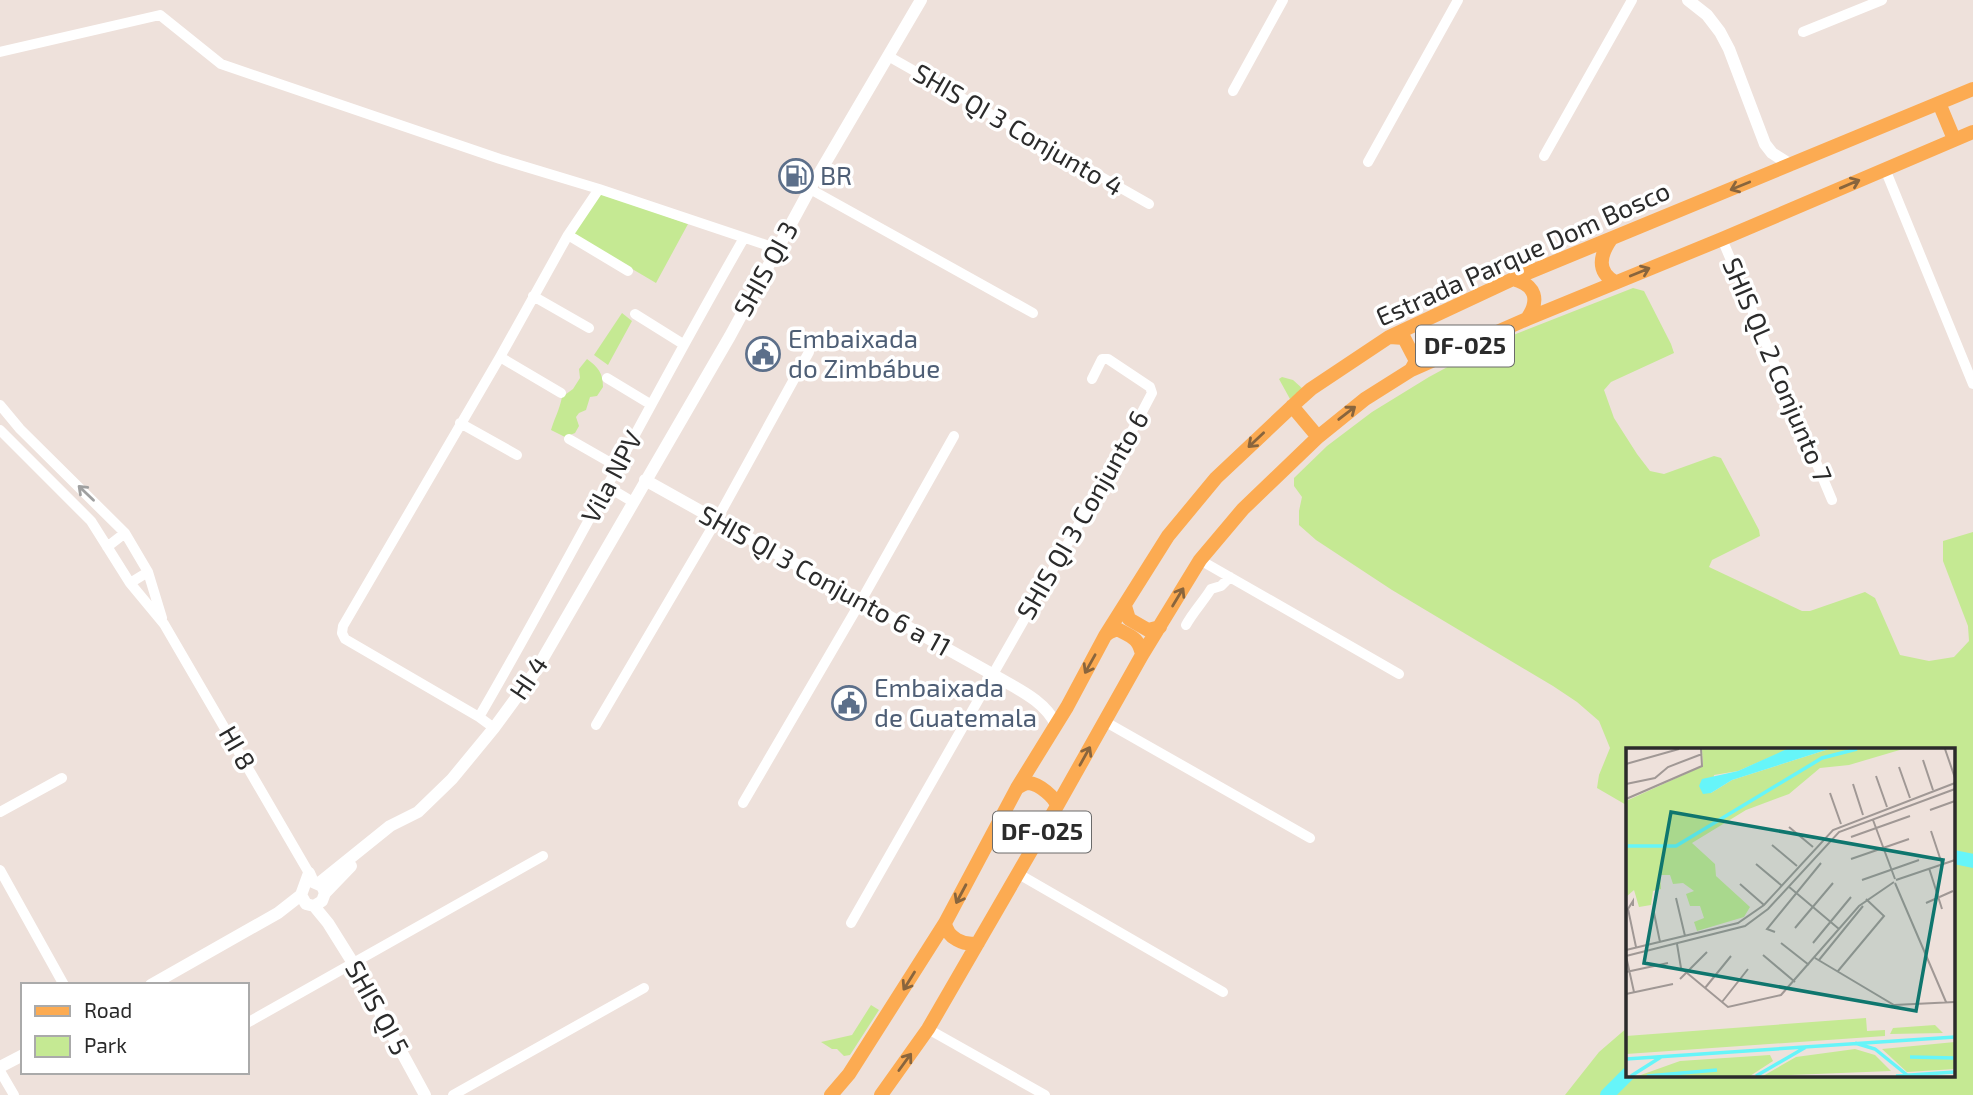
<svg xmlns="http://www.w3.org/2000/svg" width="1973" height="1095" viewBox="0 0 1973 1095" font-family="'Exo 2',sans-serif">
  <rect width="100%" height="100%" fill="#eee1db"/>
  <path fill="#c5e993" d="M600,193L688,224L656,283L573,234Z
    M1633,288L1644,291L1671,344L1674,353L1611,382L1604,390L1614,418L1637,454L1650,471L1664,474L1714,456L1721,458L1759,530L1760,536L1712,560L1709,567L1802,611H1810L1865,592L1875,598L1900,655L1929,661L1954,657L1969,641L1968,626L1943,561V541L1973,532V1095H1565L1599,1052L1628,1027V1076H1954V750H1628V806L1597,788L1599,775L1610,748L1599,721L1577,702L1553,686L1392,590L1316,540L1299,525V511L1302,497L1294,486V478L1327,446L1372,412L1429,377L1488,345Z
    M622,313L632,321L608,365L594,355Z
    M587,359C598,367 603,373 603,387L597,396L590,397L586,410L579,413L576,417L579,426L575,433L565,437L551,430C555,417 559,411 562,397L573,389L580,378L579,369Z
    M1282,377L1293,380L1303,389L1290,399L1279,379Z
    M871,1005L879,1010L850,1055L844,1056L837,1049H832L821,1042L852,1035Z"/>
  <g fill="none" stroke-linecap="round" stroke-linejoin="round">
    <path stroke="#66f5f9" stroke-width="14" d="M1954,857L1973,861
      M1607,1095L1628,1074"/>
    <path stroke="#fff" stroke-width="10" d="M1803,32L1882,0
      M0,52L160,15L221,64L500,159L599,189L778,249
      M888,56L1149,204
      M1233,91L1283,0
      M1544,156L1632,0
      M1368,162L1458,0
      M1885,169L1973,384
      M810,189L1033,313
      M568,235L628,271
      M1722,239L1832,500
      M533,296L589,328
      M635,314L683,344
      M500,357L561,393
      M607,378L650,404
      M0,405L20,429L125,533L148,572L162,618
      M460,423L517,455
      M0,430L91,521L130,583L164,624L309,873
      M569,439L618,467
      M608,487L633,502
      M107,547L125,533
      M1200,560L1399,674
      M130,583L148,572
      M1186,625C1193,612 1203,602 1211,589L1221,586L1230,577
      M479,717C571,559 653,396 744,238
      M1104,721L1310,838
      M596,725L716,521L809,352
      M494,728L479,717L345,639L342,633L343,626L500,357L568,235L599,189
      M743,803L861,601L954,436
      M0,812L62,778
      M0,870L64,985
      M1017,873L1223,992
      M851,923L1133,429L1152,393L1150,387L1108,359H1102L1092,379
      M247,1023L543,856
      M928,1029L1045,1095
      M0,1071L14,1095
      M453,1095L644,988"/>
    <path stroke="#fff" stroke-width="12" d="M1688,0L1707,15L1720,32L1729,49L1765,144L1772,153L1791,165
      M645,480L992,674C1015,688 1045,700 1056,725
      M309,873L313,882L322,886L325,893L322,901L314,906L306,904L301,895Z
      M318,884L390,826L418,812L452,779L494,728L535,672L730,336L810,189L921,0
      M325,893L351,866
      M314,906L328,923L353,963L425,1095
      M151,985L278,913L301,895
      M0,1067L23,1055"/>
    <path stroke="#fcab52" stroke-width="14" d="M1939,103L1954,139
      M1611,239C1600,255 1596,271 1615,282
      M1513,279C1536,285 1540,300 1527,319
      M1390,337L1404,338L1416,361L1411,370
      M1292,406L1318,437
      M1125,606L1129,619L1148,630L1160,627
      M1106,635L1110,632L1117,629C1132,637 1139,638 1142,655
      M1017,788C1020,786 1025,783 1029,783C1039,784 1055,797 1057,806
      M945,923C947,938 964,946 978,943
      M831,1095L849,1074L945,923L1017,788L1067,707L1105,636L1168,536L1216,478L1301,398L1311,389L1389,337L1513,279L1973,89
      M881,1095L928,1029L1057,806L1142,655L1200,560L1243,509L1318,437L1365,399L1411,370L1527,319L1722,239L1973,132"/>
  </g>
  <defs><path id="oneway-shaft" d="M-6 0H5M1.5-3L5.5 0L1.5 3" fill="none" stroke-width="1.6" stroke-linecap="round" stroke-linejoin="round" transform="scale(1.75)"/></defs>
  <g stroke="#89653d">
    <use href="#oneway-shaft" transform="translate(1850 184) rotate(-23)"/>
    <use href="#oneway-shaft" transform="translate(1740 186) rotate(158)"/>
    <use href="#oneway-shaft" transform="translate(1640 272) rotate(-22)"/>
    <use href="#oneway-shaft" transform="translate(1347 413) rotate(-38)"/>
    <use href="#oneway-shaft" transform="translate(1256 440) rotate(137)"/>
    <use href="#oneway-shaft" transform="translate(1178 597) rotate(-59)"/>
    <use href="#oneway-shaft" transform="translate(1090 664) rotate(119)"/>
    <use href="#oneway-shaft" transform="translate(1085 756) rotate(-61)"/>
    <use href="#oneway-shaft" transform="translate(961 894) rotate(118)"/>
    <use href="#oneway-shaft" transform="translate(909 981) rotate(122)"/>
    <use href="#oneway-shaft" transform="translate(905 1062) rotate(-54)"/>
  </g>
  <use stroke="#a0a0a0" href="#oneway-shaft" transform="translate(86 493) rotate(-136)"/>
  <defs>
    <g id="fuel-ring" transform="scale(1.75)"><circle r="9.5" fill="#fff" stroke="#5c6f8a" stroke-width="1.5"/><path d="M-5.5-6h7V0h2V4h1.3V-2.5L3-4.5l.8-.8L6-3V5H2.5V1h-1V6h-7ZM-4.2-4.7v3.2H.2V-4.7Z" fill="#5c6f8a"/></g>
    <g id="civic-ring" transform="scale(1.75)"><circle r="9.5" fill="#fff" stroke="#5c6f8a" stroke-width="1.5"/><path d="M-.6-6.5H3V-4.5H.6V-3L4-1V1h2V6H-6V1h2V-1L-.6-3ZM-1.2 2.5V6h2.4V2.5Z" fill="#5c6f8a"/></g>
  </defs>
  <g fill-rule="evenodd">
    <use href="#fuel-ring" x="796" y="176"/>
    <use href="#civic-ring" x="763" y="354"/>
    <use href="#civic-ring" x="849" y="703"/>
  </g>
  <g text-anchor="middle" stroke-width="7" stroke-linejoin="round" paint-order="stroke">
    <g fill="#fff" stroke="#6b6b6b" stroke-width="2">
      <rect x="1416" y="325.5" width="98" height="41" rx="5"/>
      <rect x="993" y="811.5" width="98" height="41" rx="5"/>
    </g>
    <g font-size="24" font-weight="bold" fill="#2b2b2b">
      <text x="1465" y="354">DF-025</text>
      <text x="1042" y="840">DF-025</text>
    </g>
    <g font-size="26" fill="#2b2b2b" stroke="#fff">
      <text transform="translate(1018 130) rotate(30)" y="9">SHIS QI 3 Conjunto 4</text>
      <text transform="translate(1523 254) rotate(-24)" y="9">Estrada Parque Dom Bosco</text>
      <text transform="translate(766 269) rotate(-61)" y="9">SHIS QI 3</text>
      <text transform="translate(1777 370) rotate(67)" y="9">SHIS QL 2 Conjunto 7</text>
      <text transform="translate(612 477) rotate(-62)" y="9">Vila NPV</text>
      <text transform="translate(1083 515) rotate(-60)" y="9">SHIS QI 3 Conjunto 6</text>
      <text transform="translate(825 581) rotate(29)" y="9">SHIS QI 3 Conjunto 6 a 11</text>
      <text transform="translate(529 678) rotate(-56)" y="9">HI 4</text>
      <text transform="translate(237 748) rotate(60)" y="9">HI 8</text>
      <text transform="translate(377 1008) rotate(61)" y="9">SHIS QI 5</text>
    </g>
    <g font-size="26" fill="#4e5e75" stroke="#fff" text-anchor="start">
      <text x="820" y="185">BR</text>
      <text x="788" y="348">Embaixada<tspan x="788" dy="30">do Zimbábue</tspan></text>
      <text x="874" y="697">Embaixada<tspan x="874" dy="30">de Guatemala</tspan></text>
    </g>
  </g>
  <g transform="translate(1626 748)">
    <rect width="329" height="329" fill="#eee1db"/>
    <path d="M76,1H163L112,23L88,27L85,45L106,32L203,1H277L223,17L194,20L163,46L120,62L66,95L89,116L90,128L124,159L118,169L71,183L68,174L78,170L74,158H64L60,146L68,143L57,135L47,136L44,127H34L35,141L27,143L25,157L13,159L8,142L0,149V53L77,18ZM240,270L241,283L259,282V288L0,306V288ZM309,277L317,285L264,286L267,280ZM329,294V321L281,324L256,301ZM229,301L249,307L265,323L137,328L170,309ZM144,307L147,313L124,328H12L54,313Z" fill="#c5e993"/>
    <path d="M161,1H203L106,32L85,45L77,46L73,38L76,31L112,23Z" fill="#66f5f9"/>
    <path fill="none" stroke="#66f5f9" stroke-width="3.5" d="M0,98H50L196,10L231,1M229,295L249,301L281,327M284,309L329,310M0,311L329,289M5,328L35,309M21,328L91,322M130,328L180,299M270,328L329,324"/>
    <path fill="none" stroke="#a09895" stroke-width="2" d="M319,1L329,30M297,12L307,42M0,16L53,1M273,19L284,50M250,28L261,59M0,36L29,30L42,19L76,6M227,36L237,67M204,45L215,76M0,51L76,18L75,1M304,62L329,53M247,72L269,131M163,79L187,99M305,83L316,116M225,89L284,68M146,97L171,118M225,111L283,91M130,116L155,137M303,120L316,161M236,132L293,112M270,132L329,112M269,135L320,254M114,136L138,157M162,138L213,181M50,150L59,188M300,155L327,143M7,158V153L2,161L10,199M27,160L34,194M169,180L207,135M149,184L141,181L195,115M155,195L183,217M187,195L225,149M51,196L55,220L102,259L155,247L233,158L268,134M0,202L112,175L138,157L207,82L329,35M137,207L169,234M0,208L8,244M0,208L119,178L142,161L213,84L329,41M189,210L268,257L329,254M193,212L237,158M212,223L258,168L240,151M0,224L42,215M54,231L81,204M79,240L105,208M0,246L47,236M96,254L122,221"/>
    <path fill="#0f766e" fill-opacity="0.15" stroke="#0f766e" stroke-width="3.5" d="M45,64L317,112L290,263L18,215Z"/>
    <rect width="329" height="329" fill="none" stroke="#2b2b2b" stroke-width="3.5"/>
  </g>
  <rect x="21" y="983" width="228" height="91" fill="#ffffff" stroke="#aaaaaa" stroke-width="2"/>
  <rect x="35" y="1006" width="35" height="10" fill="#fcab52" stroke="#aaaaaa" stroke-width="2"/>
  <text x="84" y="1018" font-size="21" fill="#2b2b2b">Road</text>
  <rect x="35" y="1036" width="35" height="21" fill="#c5e993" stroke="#aaaaaa" stroke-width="2"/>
  <text x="84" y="1053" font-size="21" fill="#2b2b2b">Park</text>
</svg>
